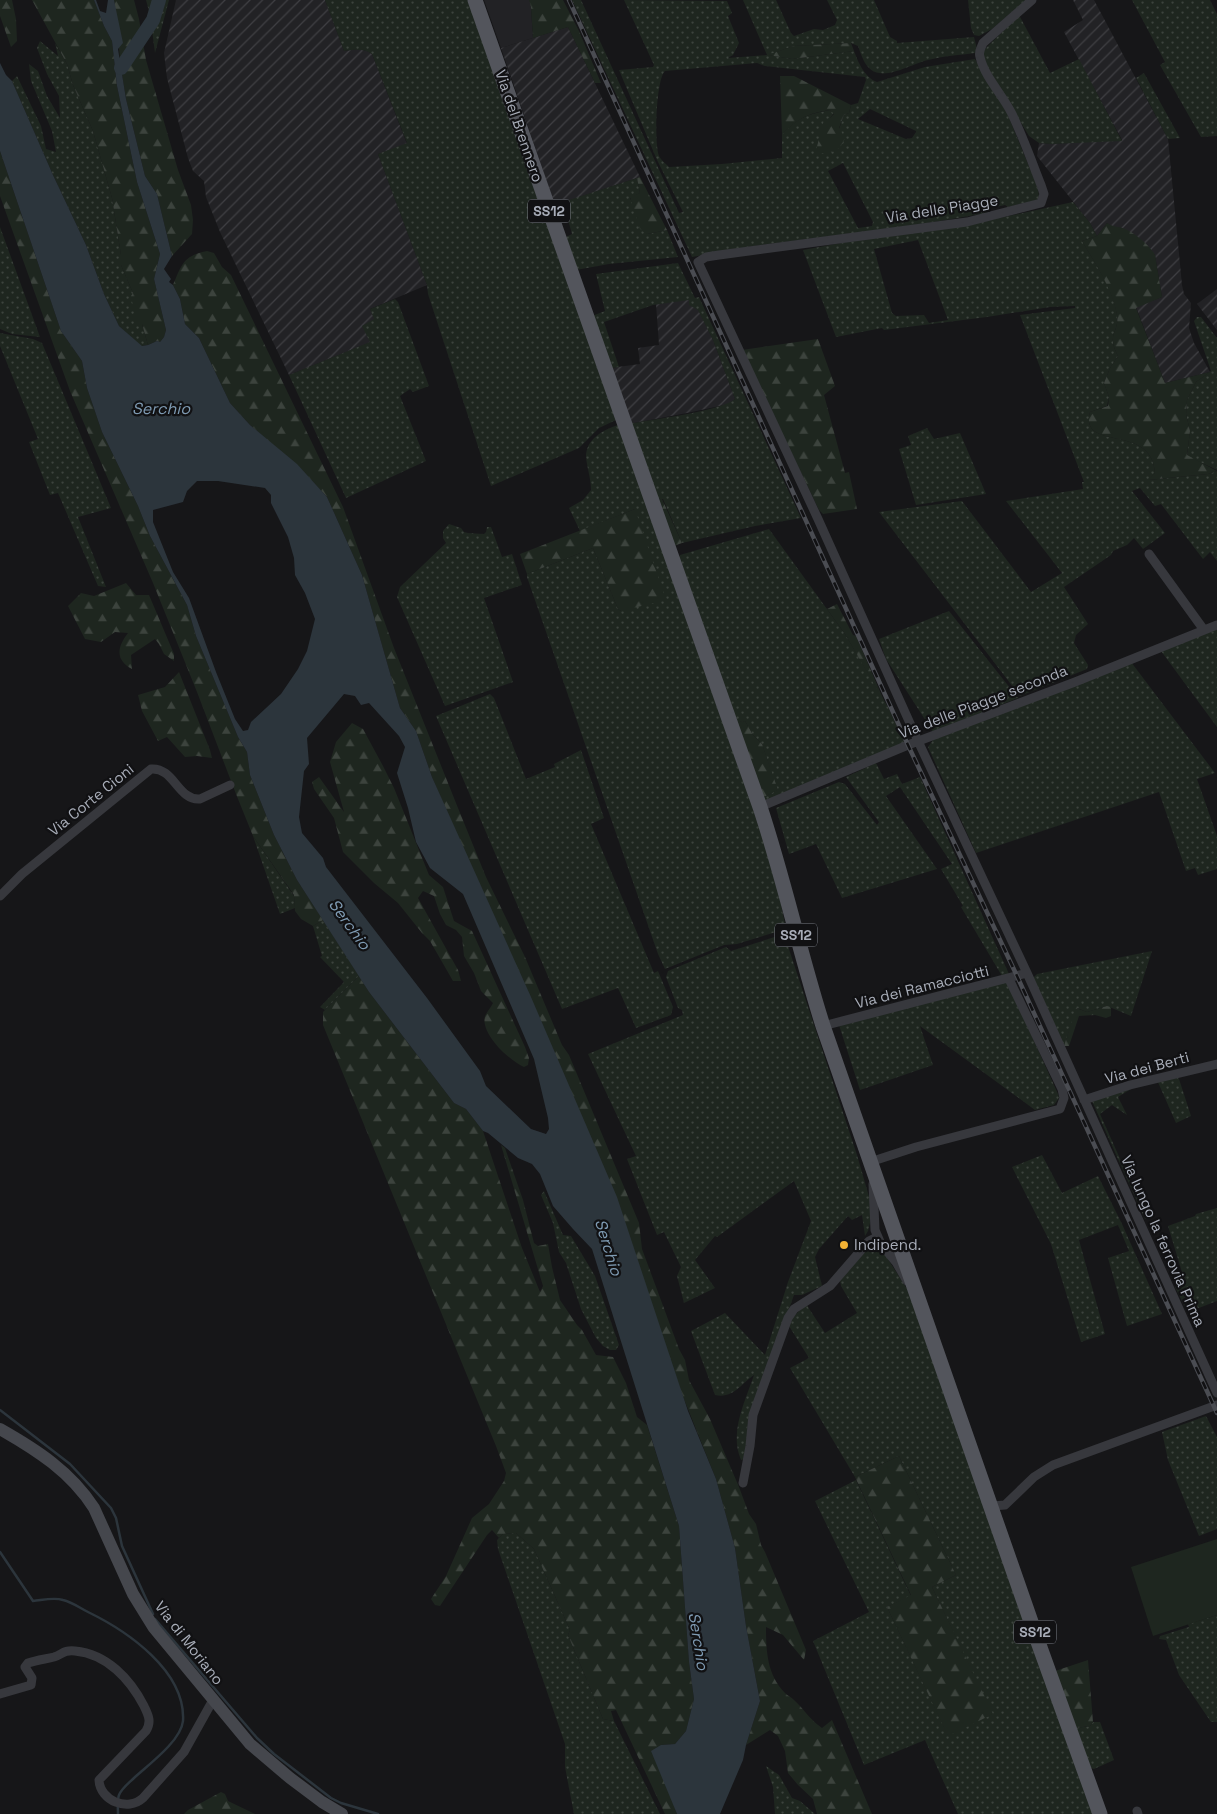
<svg xmlns="http://www.w3.org/2000/svg" width="1217" height="1814" viewBox="0 0 1217 1814" font-family="'Space Grotesk',sans-serif">
  <defs>
    <pattern id="industrial-furrows" width="10" height="10" patternUnits="userSpaceOnUse" patternTransform="scale(1.25)"><rect width="10" height="10" fill="#222225"/><path d="M-1 1l2-2M0 10L10 0M9 11l2-2" fill="none" stroke="#3f3f43"/></pattern>
    <pattern id="grass-dots" width="8" height="8" patternUnits="userSpaceOnUse" patternTransform="scale(1.25)"><rect width="8" height="8" fill="#1e261f"/><path d="M2 2h.1M6 6h.1" fill="none" stroke="#3c433d" stroke-width="1.8" stroke-linecap="round"/></pattern>
    <pattern id="forest-firs" width="22" height="20" patternUnits="userSpaceOnUse" patternTransform="scale(1.25)"><rect width="22" height="20" fill="#1e261f"/><path d="M5 1l3.5 6h-7zM16 11l3.5 6h-7z" fill="#3c433d"/></pattern>
  </defs>
  <rect width="100%" height="100%" fill="#161618"/>
  <path fill="#222225" d="M484,0H529L531,7L533,38L501,48Z"/>
  <path fill="url(#industrial-furrows)" d="M176,0H325L344,51L357,49L367,51L372,54L407,144L378,154L427,285L370,309L375,319L371,342L289,375L220,232L206,197L204,181L193,171L188,158L167,78L164,53Z
    M1073,0H1094L1168,139L1182,285L1184,294L1191,303L1189,328L1194,343L1210,372L1165,383L1136,307L1162,297L1155,255L1122,228L1113,227L1107,223L1097,236L1090,223L1037,156L1039,143L1051,144L1122,140L1064,32L1083,20Z
    M568,27L640,177L555,205L501,48Z
    M1217,289V330L1197,304Z
    M689,299L698,309L713,340L735,399L729,404L687,413L634,423L628,422L610,368L640,364L638,348L659,345L656,304Z"/>
  <path fill="url(#grass-dots)" fill-rule="evenodd" d="M146,0H169L155,53L150,15Z
    M325,0H470L616,420L599,428L579,448L491,486L428,294L427,285L378,154L407,143L372,54C363,48 354,50 344,51Z
    M572,0H581L679,213L683,212L657,160L619,70L653,67L654,65L624,0L727,1L732,13L728,16L739,43L733,55L728,58L767,55L743,0H776L791,33L794,36L814,29L823,30L835,25L837,20L827,0H874L890,37L897,41V43L974,37L977,49L975,53C960,55 943,56 928,60C915,63 892,76 879,73C866,71 862,57 858,46L851,43L793,46L769,55L792,59L854,51C858,62 865,78 877,82L925,67L975,59L1007,113L1038,188L1039,197L1037,200L1008,207L1005,205L991,208L987,213L916,225L754,246L692,257ZM757,63L765,66L865,77L866,80L858,103L851,105L849,113L844,115L839,129L830,118L834,113L830,110C805,115 800,117 782,134V158L722,164L669,167C666,164 661,160 659,156C654,144 656,79 665,71ZM870,109L916,131V132L912,138L906,139L858,119ZM843,163L873,222L872,226L858,228L828,171Z
    M968,0H1026L992,29L979,36L974,35L971,28Z
    M1132,0H1210L1217,14V136L1201,137L1160,65L1165,62Z
    M1019,15L1050,73L1079,59L1122,141L1051,144L1039,143L1029,136L983,60L984,50Z
    M40,41L58,56L55,43L67,64L73,85L93,131L112,198L121,255V265L133,293L148,345L141,346L119,326L104,294L86,245L53,175L12,81L17,76L41,126L46,149L56,152L52,131L31,81L29,64L38,71L47,96L60,118L59,96L47,74L37,48Z
    M1144,73L1180,138L1168,139L1136,78Z
    M637,178L640,193L630,198L647,234L667,230L678,257L609,264L576,270L566,237L572,234L563,202Z
    M1073,202L1090,223L1097,236L1082,241C1096,265 1113,288 1117,315C1119,328 1112,332 1113,341C1113,346 1116,352 1118,356L1110,368L1104,383L1109,397L1107,406L1090,412C1079,453 1152,422 1155,473L1149,480L1208,474L1217,471V561L1210,552L1203,559L1161,504L1155,506L1140,488L1132,491L1165,533L1143,549L1134,538L1127,545L1113,551L1111,555L1064,587L1088,624L1076,635L1074,643L1088,665L1087,669L1020,696L879,512L962,501L1031,592L1062,573L1006,501L1083,489L1082,482H1084L1020,315L1075,308V306L1050,307L987,317L884,330L882,328L836,337L803,250L852,241L959,227ZM918,240L948,320L929,323L924,315L896,316L892,313L874,249Z
    M0,227L40,337L12,334L0,329Z
    M678,263L695,298L699,297L801,518L755,526L682,543L663,499L655,500L628,422L634,423C655,419 721,411 735,399L713,340L698,310L689,305V300L653,305L604,322L619,367L610,368L592,316L605,311L596,274Z
    M395,299L398,302L429,386L413,392L410,389L400,396L426,461L346,498L289,375L370,342L362,326L374,319L370,309Z
    M1197,317H1201L1217,338V470L1187,456L1190,431L1186,414L1187,400L1196,382L1211,371L1194,321Z
    M0,333L33,339L42,343L111,508L78,517L106,587L98,586L58,493L50,495L29,442L38,439L0,346Z
    M618,425L773,865L786,929L737,944L724,945L665,969L658,954L527,577V574L593,548L618,609L621,611L635,509L580,531L569,508L583,500L591,490C591,478 587,468 586,457C586,439 603,430 618,425Z
    M927,428L934,439L960,433L986,494L916,505L899,449L911,445L908,436Z
    M449,524L461,528L464,532L468,533L484,534L486,532L487,527H491L502,557L512,554L522,585L484,598L513,682L445,706L397,597L400,587L446,543L443,538V531Z
    M769,529L845,634L888,707L905,744L767,801L762,798L777,790L762,744L753,735L745,721L734,723L678,560L680,555Z
    M949,611L1018,698L933,732L886,659L879,639Z
    M1217,629V727L1161,651Z
    M1131,662L1215,773L1197,779L1217,836V869L1198,875L1195,868L1186,871L1159,792L976,853L928,747L933,740Z
    M490,694L494,698L526,779L555,767L554,764L581,750L604,818L591,824L654,973L658,971L673,1007L671,1015L636,1028L618,988L562,1009L436,716Z
    M876,763L884,779L897,774L902,784L920,777L1009,974L1002,976L961,907L963,906L941,869L952,864L900,787L886,796L937,869L842,898L816,844L789,854L776,808L839,782L845,784L877,825L879,822L846,777Z
    M253,836L294,896L295,908L280,914Z
    M323,920L359,976L325,1010L320,1007L344,982L320,957L322,956L313,926Z
    M784,934L857,1155L870,1200V1223L868,1231L865,1236L862,1215L852,1220L848,1216L819,1249L815,1257L822,1286L802,1295H794L748,1422L745,1459L741,1460C729,1432 745,1402 754,1375C741,1384 733,1399 715,1395L691,1331L725,1313L765,1355L788,1282L811,1221L794,1181L717,1237L715,1236L695,1260L715,1288L684,1303L677,1276L681,1267L664,1232L657,1235L627,1159L636,1156L588,1054L683,1015L682,1010L678,1008L666,977L668,971L726,947L731,951Z
    M1152,951L1131,1016L1107,1006L1087,1012L1077,1008L1064,1046L1033,978L1037,974Z
    M1007,981L1058,1094L1059,1098L1054,1105L1035,1110L920,1026L933,1065L860,1090L839,1025Z
    M1177,1077L1179,1079L1191,1116L1176,1123L1157,1080Z
    M1131,1089L1118,1097L1127,1115L1112,1105L1100,1114L1147,1219H1145L1092,1101Z
    M1042,1155L1062,1193L1098,1176L1122,1224L1162,1314L1127,1326L1108,1258L1129,1251L1118,1225L1079,1240L1105,1334L1081,1342L1051,1244L1012,1167Z
    M544,1191L563,1235L571,1236L595,1276L619,1345L616,1350H610L603,1346L596,1338L581,1309L566,1263L559,1252L553,1223L541,1195Z
    M1217,1208V1301L1191,1311L1186,1309L1175,1287L1185,1282L1168,1226L1195,1216L1196,1214Z
    M872,1248H879L884,1253L911,1295L1094,1814H958L925,1740L864,1765L813,1641L869,1612L815,1501L856,1480L911,1596L887,1607L948,1735L992,1714L932,1587L956,1575L899,1456L855,1477L790,1368L809,1358L789,1326L792,1318L806,1304L825,1333L857,1313L841,1286L840,1280L866,1251Z
    M1206,1416L1217,1437V1529L1199,1536L1168,1460L1162,1432Z
    M516,1533L534,1549L570,1630L568,1635L603,1719L614,1721L660,1814H574L565,1767V1744L498,1549L497,1540L503,1534Z
    M1217,1615V1722H1211L1179,1675L1166,1640L1159,1639L1160,1636L1189,1627L1188,1624Z
    M1093,1722H1100L1114,1760L1094,1769L1091,1768L1076,1728L1090,1726Z
    M766,1766L779,1775L792,1798L800,1801L815,1814H775L773,1787Z"/>
  <path fill="url(#forest-firs)" d="M0,0H12L16,19L17,41L11,47L0,16Z
    M32,0H94L104,26L112,41L117,86L137,182L160,254L154,279L166,330L164,337L160,342L157,341L148,345L142,324L136,321L131,296L133,293L121,265V255L112,198L93,131L73,85L67,64Z
    M114,0H134L139,19L146,60L178,170L191,205L193,220L192,234L172,256L157,194L145,176L126,99L121,68Z
    M529,0H563L579,31L601,83H595L568,27L533,38L531,7Z
    M851,43L854,51L792,59L768,55L793,46Z
    M780,76H794L851,105L849,113L844,115L839,128L845,138C839,154 830,152 815,154L824,120L830,118L834,114L830,110C805,114 800,118 782,134Z
    M0,151L61,331L82,361L87,388L102,432L138,506L150,536L187,605L196,636L238,737L247,752L250,775L274,835L297,880L323,920L313,926L301,919L295,911L294,895L253,836L236,794L197,692L153,583L70,391L0,196Z
    M640,177L667,230L647,234L640,229L630,197L640,193L637,178Z
    M1107,223C1114,228 1122,226 1129,231C1138,236 1150,246 1155,255L1162,297L1136,308L1165,383L1210,372L1196,382L1187,400L1186,414L1190,431L1187,455L1217,471L1208,474L1148,480L1155,473C1152,422 1079,453 1090,412L1108,406L1109,397L1104,383L1110,368L1118,356C1116,352 1113,346 1113,341C1112,332 1119,328 1117,315C1112,288 1096,265 1082,241L1097,236Z
    M207,251L214,253L222,267L231,275L343,507L394,648L458,808L486,877L525,957L562,1045L569,1055L639,1223L642,1249L679,1349L685,1360L689,1380L710,1419L739,1487L749,1514L756,1524L761,1545L765,1552L806,1650L804,1660L783,1635L766,1627C766,1651 767,1675 785,1693C788,1696 791,1697 794,1700C804,1709 810,1720 822,1728L832,1720L872,1814H817L813,1799L798,1785L788,1773L785,1751L778,1736L770,1730L746,1745L760,1701L746,1626L735,1548L716,1479L473,872L432,777L416,731L400,708L362,575L327,497L297,465L250,425L230,403L199,338L185,324L180,299L173,285C182,264 183,256 207,251Z
    M818,339L835,386L824,395L845,473L849,472L857,509L823,514L819,510L742,350Z
    M662,499L682,543L671,547L655,500Z
    M635,509L666,600L621,611L618,609L593,548L527,574L520,554Z
    M126,583L136,595H149L174,654V661L164,654L159,644L155,639L131,655L132,669C114,659 118,646 128,633L115,632L101,642L85,639L68,606L81,593L94,596Z
    M837,604L853,635L856,636L885,703L845,634L827,609Z
    M179,672L210,750L212,758L197,756L185,757L167,737L158,741L142,711L138,695L165,687Z
    M745,721L753,735L762,744L778,790L762,798L734,723Z
    M352,723L363,729L383,766L394,788L429,875L443,887L454,921L472,931L525,1047L529,1058L528,1065L524,1067C510,1061 480,1034 485,1016C487,1012 491,1007 493,1003L481,991L474,973L464,956L462,937L456,930L446,925L440,914L434,896L423,891L418,898L458,970L461,981H453L430,941L422,933L398,903L374,883L343,852L334,818L314,789L312,782L319,777L344,812L330,762L336,742Z
    M359,976L369,992L454,1103L466,1109L483,1131L522,1248L540,1292L543,1286L501,1145L505,1148L523,1200L534,1243L538,1246L548,1244L552,1267L560,1300L577,1325L582,1330L596,1355L613,1357L626,1383L637,1417L647,1425L679,1526L689,1662L694,1699L686,1731L675,1744L661,1745L675,1809L677,1814H665L616,1710L611,1711L614,1721L603,1719L568,1635L570,1630L534,1549L516,1533L503,1534L499,1538L492,1530L487,1535L440,1606L435,1605L431,1599L446,1576L472,1518L489,1504L504,1481L506,1473L496,1446L323,1025V1012Z
    M1107,1006L1111,1007V1016L1106,1018L1095,1015L1079,1016L1069,1046H1064L1076,1008L1087,1012Z
    M899,1456L956,1575L932,1587L993,1714L948,1736L887,1607L911,1595L855,1477Z
    M1088,1660L1093,1722L1090,1726L1076,1728L1055,1671Z
    M221,1792L225,1794L228,1801L255,1814H184L188,1810Z"/>
  <path fill="#1e261f" d="M1217,1539V1615L1153,1636L1131,1567Z"/>
  <path fill="#2c353c" fill-rule="evenodd" d="M94,0H96L100,11L106,13L108,0H114L123,43L118,49L126,99L145,176L157,194L172,256L164,269L171,279L169,282L173,285L180,299L185,324L199,338L230,403L250,425L297,464L327,497L362,575L400,708L416,731L432,777L531,997L617,1197L688,1411L716,1479L735,1548L746,1626L760,1701L746,1745L743,1760L720,1814H677L651,1751L661,1745L675,1744L686,1731L694,1699L689,1662L679,1526L592,1249L573,1229L553,1206L540,1174L532,1164L518,1158L488,1133L483,1131L466,1109L454,1103L369,992L297,880L274,835L250,775L247,752L238,737L196,636L187,605L150,536L138,506L102,432L87,388L82,361L61,331L0,151V63L6,75L12,81L53,175L86,245L104,294L119,326L142,346L148,345L157,341L160,342L164,337L166,330L154,279L160,254L137,182L117,86L112,41L104,26ZM197,481H218L265,488L271,495V503L288,537L294,558L295,575L305,593L315,619L307,651L298,669L281,694L251,722L248,730L243,731L235,719L216,672L189,598L173,572L153,522V510L183,502L187,491ZM344,694L355,696L361,705L369,703L399,736L405,747L397,773L408,808L416,842L430,868L463,894L534,1059L548,1118L549,1129L546,1134L531,1129L486,1086L480,1071L427,998L326,867L323,858L302,833L299,817L304,771L309,764L307,738Z"/>
  <g fill="none" stroke-linecap="round" stroke-linejoin="round">
    <path stroke="#2c353c" stroke-width="2.5" d="M0,1410L70,1464L111,1508L116,1518L122,1546L153,1614
      M0,1552L33,1601C43,1600 54,1597 63,1600C72,1602 80,1608 88,1612C127,1631 186,1671 183,1721C181,1741 148,1765 134,1778C129,1783 122,1788 119,1795C117,1800 118,1808 118,1814
      M155,1619L257,1738L274,1754L331,1798L341,1803L378,1814"/>
    <path stroke="#2c353c" stroke-width="14" d="M121,68L153,20L159,0"/>
    <path stroke="#37383d" stroke-width="9" d="M1032,0L983,43C981,48 978,52 980,57C985,78 1003,95 1012,114C1023,137 1032,162 1041,185L1044,194L1041,203L967,222L719,255L706,257L698,262L818,519L918,741L1027,973L1217,1393
      M1149,554L1204,630
      M760,807L908,745L1075,682L1217,625
      M0,896L22,874L151,769C174,767 178,801 200,799L230,785
      M823,1026L1027,973
      M1084,1100L1130,1085L1217,1064
      M870,1162L916,1147L1060,1109L1064,1098L1062,1089L1009,979
      M873,1184L875,1230L881,1244L896,1262L907,1281
      M743,1483L750,1446L753,1415L788,1318L794,1309L830,1286L869,1241L877,1237
      M992,1506L1005,1505L1034,1477L1053,1465L1217,1405
      M0,1694L31,1685L32,1678L25,1667L28,1663C37,1660 46,1659 54,1657C63,1654 63,1650 75,1651C107,1654 130,1679 144,1706C148,1715 152,1721 146,1731L99,1780C100,1801 128,1812 143,1798L184,1752L213,1700
      M1137,1811L1138,1814"/>
    <path stroke="#45474d" stroke-width="12" d="M0,1429C37,1450 71,1472 94,1508L133,1594L154,1628L250,1744L290,1778L322,1802L342,1814"/>
    <path stroke="#53555c" stroke-width="15" d="M475,0L760,807C784,879 800,954 823,1026L1037,1639L1100,1814"/>
    <g stroke="#4a4c52" stroke-width="4.5">
      <path id="rail" d="M569,0L908,745L1017,976L1217,1413"/>
    </g>
    <use href="#rail" stroke="#111113" stroke-width="2.5" stroke-dasharray="8" stroke-linecap="butt"/>
  </g>
  <circle fill="#f2b134" stroke="#111113" stroke-width="2" cx="844" cy="1245" r="5"/>
  <g text-anchor="middle" stroke-width="4.5" stroke-linejoin="round" paint-order="stroke">
    <g fill="#111113" stroke="#7b7e86" stroke-width="1">
      <rect x="528" y="199.5" width="42" height="23" rx="4"/>
      <rect x="775" y="923.5" width="42" height="23" rx="4"/>
      <rect x="1014" y="1620.5" width="42" height="23" rx="4"/>
    </g>
    <g font-size="14" font-weight="bold" fill="#a8adb8">
      <text x="549" y="216">SS12</text>
      <text x="796" y="940">SS12</text>
      <text x="1035" y="1637">SS12</text>
    </g>
    <g font-size="15" fill="#a8adb8" stroke="#111113">
      <text transform="translate(519 126) rotate(71)" y="5">Via del Brennero</text>
      <text transform="translate(942 209) rotate(-9)" y="5">Via delle Piagge</text>
      <text transform="translate(983 702) rotate(-21)" y="5">Via delle Piagge seconda</text>
      <text transform="translate(91 800) rotate(-39)" y="5">Via Corte Cioni</text>
      <text transform="translate(922 987) rotate(-14)" y="5">Via dei Ramacciotti</text>
      <text transform="translate(1147 1068) rotate(-15)" y="5">Via dei Berti</text>
      <text transform="translate(1163 1241) rotate(66)" y="5">Via lungo la ferrovia Prima</text>
      <text transform="translate(189 1643) rotate(52)" y="5">Via di Moriano</text>
    </g>
    <g font-size="15" fill="#a8adb8" stroke="#111113" text-anchor="start">
      <text x="854" y="1250">Indipend.</text>
    </g>
    <g font-size="16" font-style="italic" fill="#7f9bb3" stroke="#111113">
      <text x="161" y="414">Serchio</text>
      <text transform="translate(350 924) rotate(54)" y="6">Serchio</text>
      <text transform="translate(609 1247) rotate(73)" y="6">Serchio</text>
      <text transform="translate(699 1641) rotate(81)" y="6">Serchio</text>
    </g>
  </g>
</svg>
